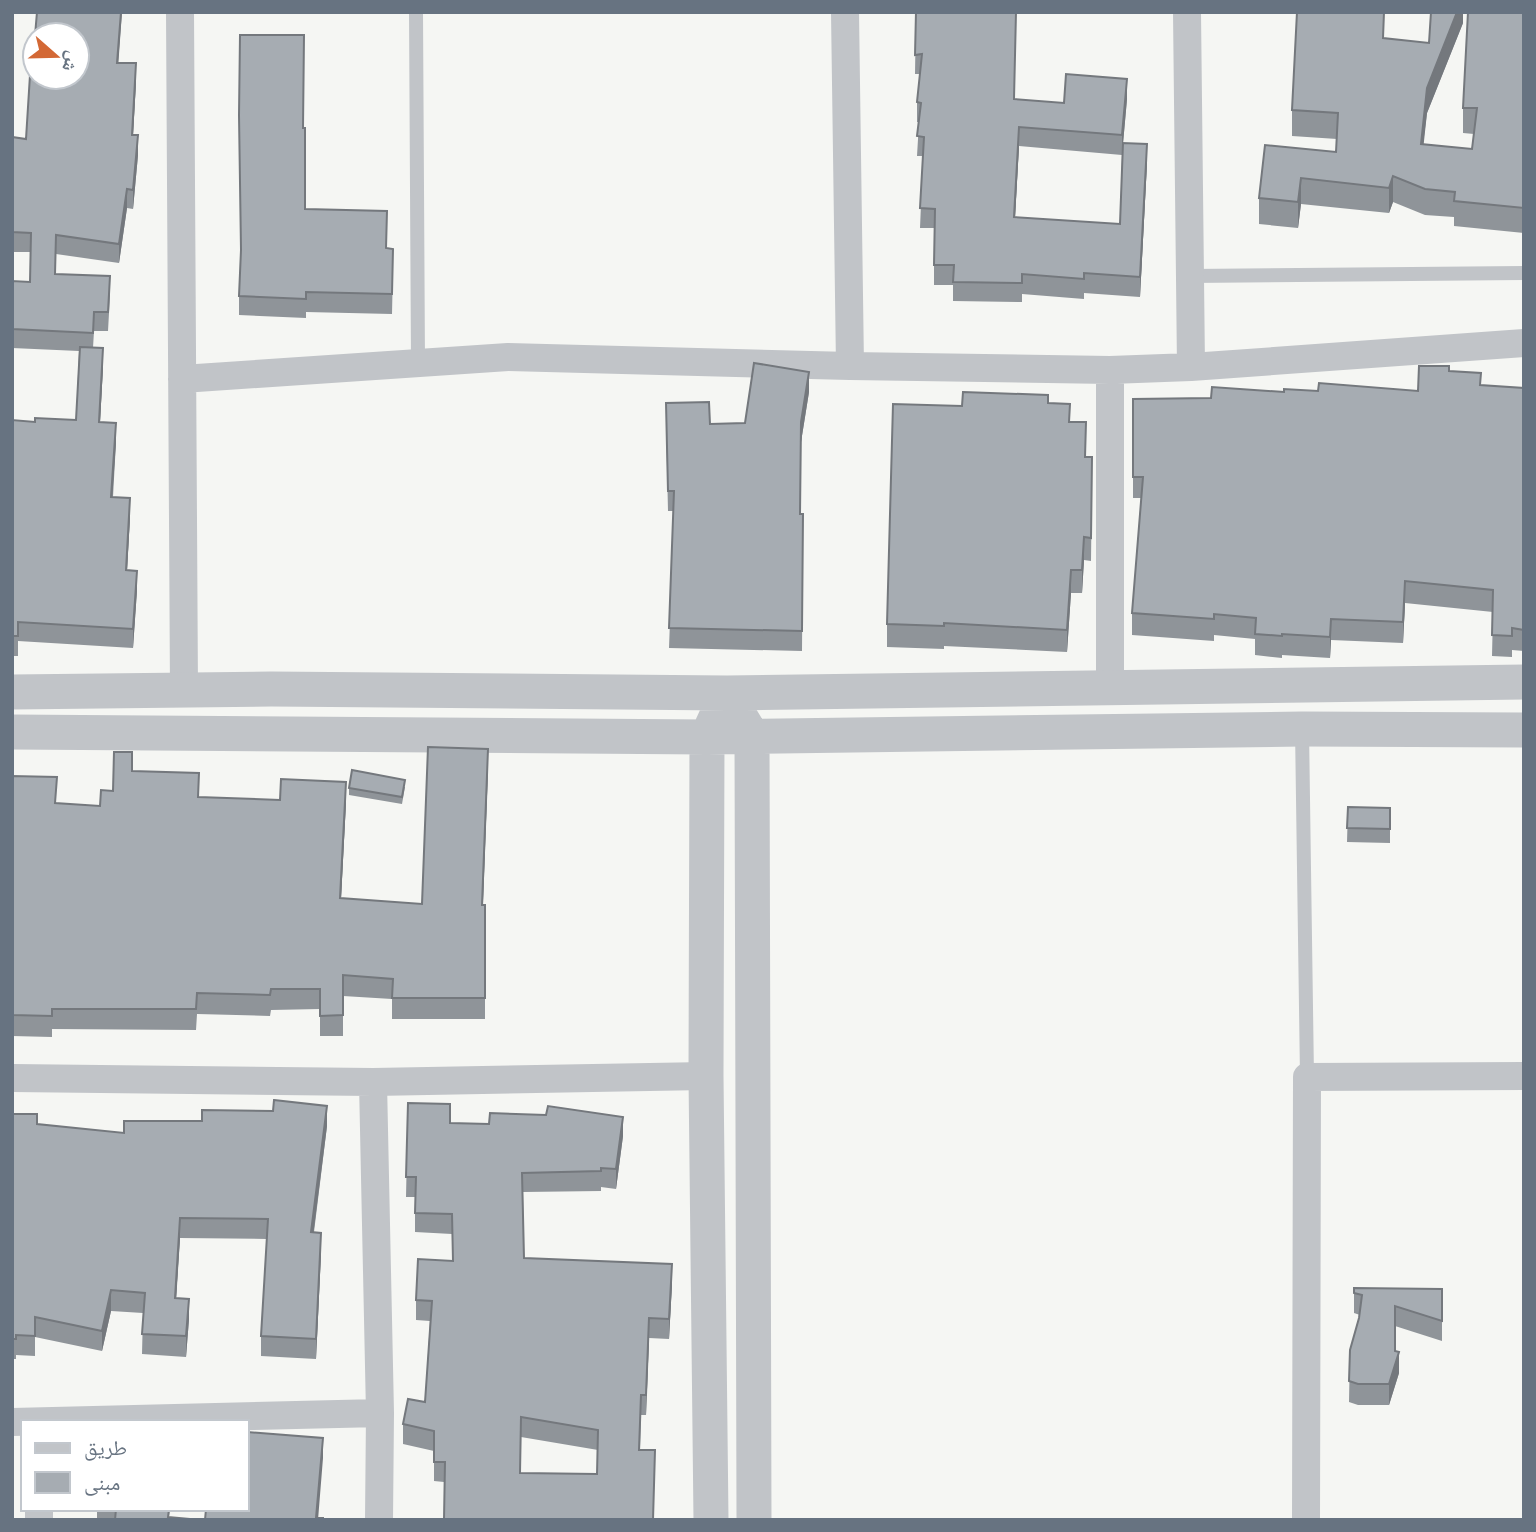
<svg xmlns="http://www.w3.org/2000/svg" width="1536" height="1532" viewBox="0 0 1536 1532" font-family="Cabin,'Noto Naskh Arabic',sans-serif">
  <rect width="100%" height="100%" fill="#f5f6f3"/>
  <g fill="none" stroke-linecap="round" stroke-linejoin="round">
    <path stroke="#c1c4c8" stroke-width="14" d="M416,12L418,363
      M1190,276L1524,273
      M1302,729L1307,1077"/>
    <path stroke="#c1c4c8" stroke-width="28" d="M180,12L184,690
      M845,12L850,366
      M1187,12L1191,367
      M182,379L508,357L850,366L1110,370L1191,367L1524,343
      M1110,687V370
      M12,1078L373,1082L706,1076
      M373,1082L380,1413L379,1520
      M12,1422L380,1413
      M39,1509V1520
      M1306,1520L1307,1077L1524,1076"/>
    <path stroke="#c1c4c8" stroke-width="35" d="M12,692L271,689L727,693L1524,682
      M741,718L752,736L754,1520
      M12,732L707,737L1302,729L1524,730
      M711,1520L706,1076L707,737L717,715"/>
  </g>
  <path fill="#8f9499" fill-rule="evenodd" d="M916,12L1015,99L1064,103L1127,99L1123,143L1147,163L1140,297L1084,293V299L1022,294V302L953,301V285H934V228H920L923,156H917L919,122H917V102L920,74H915ZM1019,146L1122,155L1120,224L1015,217Z
    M1384,12V39L1429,43L1463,12V23L1427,113L1423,144L1472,149L1474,134L1463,133V108L1524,12V233L1454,226V217L1425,215L1393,202L1389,213L1301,204L1298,228L1259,224V198L1336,152L1337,139L1292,136V110Z
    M33,59L118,63L136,82L133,135L138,155L133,209L127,208L119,263L56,254V274L110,295L108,331H94L93,348L103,367L100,422L116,442L113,497L130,517L127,570L137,590L133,648L18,641V656H12V420L35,422L76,420L79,351L12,348V281L30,282V252H12V137L26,139Z
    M303,128L305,209L386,248L393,268L392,314L306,312V318L239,315V296Z
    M1449,371L1481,385L1524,388V651L1512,650V657L1492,656L1493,612L1405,603L1403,643L1331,640L1330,658L1282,655V658L1255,655V639L1214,635V641L1132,635V613L1141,498H1133V399L1211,398L1284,392L1418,391Z
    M809,392L801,442L800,514H803L802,651L669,648L674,511H668L666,423L710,424L745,423Z
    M1048,403L1070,422L1086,445V457L1092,480L1091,561L1084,560L1082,593H1071L1067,652L944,646V649L887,647V624L962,406Z
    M488,769L483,905H485V1019H392V999L343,996V1036H320V1009L271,1010L270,1016L197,1014L196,1030L52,1029V1037L12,1036V776L57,803L100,806L132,771L198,797L346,802L341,898L422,904Z
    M405,787L402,804L349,795V788Z
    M1348,807L1390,808V843L1347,842Z
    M408,1103L450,1123L623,1136L616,1189L601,1187V1191L523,1192L524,1258L672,1284L669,1339L649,1338L646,1415H641L640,1450L654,1520L444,1482L434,1481V1451L403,1444V1424L425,1402L430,1321L416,1320V1300L452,1261V1234L415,1232V1197H406ZM521,1437L598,1450L597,1474L520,1473Z
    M12,1114L37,1124L124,1133L327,1126L314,1232L321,1253L316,1359L261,1356V1336L267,1239L180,1238L176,1298L189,1319L186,1357L142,1354L143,1313L111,1311L102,1351L35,1337V1356L16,1355V1359H12Z
    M1442,1289V1341L1395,1326V1351L1399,1373L1389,1405H1358L1349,1402L1350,1350L1360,1315L1354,1313V1293Z
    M97,1509H170L169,1517L201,1520L97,1519Z"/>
  <path fill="#74787d" d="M121,12H122L117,82V63Z
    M1457,12H1463V23L1427,113L1421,169V144L1427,88Z
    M136,63V82L132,154V135Z
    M1127,79V99L1122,155V135Z
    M1019,127V146L1014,237V217Z
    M138,135V155L133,209V190Z
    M1147,144V163L1140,297V277Z
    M1393,176V202L1389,213V188Z
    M1301,178V204L1298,228V202Z
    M127,189V208L119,263V244Z
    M103,348V367L99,441V422Z
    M809,372V392L801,442V422Z
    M116,423V442L111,516V497Z
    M130,498V517L126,590V570Z
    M1084,537V560L1082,593V570Z
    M1071,570V593L1067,652V630Z
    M137,571V590L133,648V629Z
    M1405,581V603L1403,643V622Z
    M1331,619V640L1330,658V637Z
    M488,749V769L482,926V905Z
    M346,782V802L340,919V898Z
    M327,1106V1126L311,1252V1232Z
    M623,1117V1136L616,1189V1169Z
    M180,1218V1238L175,1318V1298Z
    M321,1233V1253L316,1359V1339Z
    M672,1264V1284L669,1339V1319Z
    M111,1290V1311L102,1351V1331Z
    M189,1299V1319L186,1357V1336Z
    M649,1318V1338L646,1415V1395Z
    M1399,1352V1373L1389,1405V1384Z
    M323,1438V1458L318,1520H316Z"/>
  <path fill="#a6acb2" stroke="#74787d" stroke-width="2" fill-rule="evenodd" d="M37,12H121L117,63H136L132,135H138L133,190L127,189L119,244L56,235L55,274L110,276L108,312H94L93,333L12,329V281L30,282L31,233L12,232V137L26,139L31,59H33ZM35,35H77V77H35Z
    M916,12H1016L1014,99L1064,103L1066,74L1127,79L1122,135L1019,127L1014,217L1120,224L1123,143L1147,144L1140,277L1084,273V279L1022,274V283L953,282L954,265H934L935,209L920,208L924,137L917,136L921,103L917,102L922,54L915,55Z
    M1297,12H1384L1383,38L1429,43L1431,12H1457L1427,88L1421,144L1472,149L1477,108H1463L1468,12H1524V208L1454,201L1455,192L1425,189L1393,176L1389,188L1301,178L1298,202L1259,198L1265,145L1336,152L1338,113L1292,110Z
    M240,35H304L303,128H305V209L387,211L386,248L393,249L392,294L306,292V299L239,296L241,250L239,115Z
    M80,347L103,348L99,422L116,423L111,497L130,498L126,570L137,571L133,629L18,622V636H12V420L35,422V418L76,420Z
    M754,363L809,372L801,422L800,514H803L802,631L669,628L674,491H668L666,403L709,402L710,424L745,423Z
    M1419,366H1449V371L1481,373L1480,385L1524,388V630L1512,628V636L1492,635L1493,590L1405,581L1403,622L1331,619L1330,637L1282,634V636L1255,634L1256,618L1214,614V619L1132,613L1143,477H1133V399L1211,398L1212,387L1284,392V389L1318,391L1319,383L1418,391Z
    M963,392L1048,395V403L1070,404L1069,422H1086L1085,457H1092L1091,538L1084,537L1082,570H1071L1067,630L944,623V626L887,624L893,404L962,406Z
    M428,747L488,749L482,905H485V998H392L393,979L343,975V1015L320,1016V989H271L270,995L197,993L196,1009H52V1016L12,1015V776L57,777L55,803L100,806L101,790L113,791L114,752H132V771L199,773L198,797L280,800L281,779L346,782L340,898L422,904Z
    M352,770L405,780L402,797L349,788Z
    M1348,807L1390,808V829L1347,828Z
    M274,1100L327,1106L311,1232L321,1233L316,1339L261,1336L268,1219L180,1218L175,1298L189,1299L186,1336L142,1334L145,1293L111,1290L102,1331L35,1317V1336L16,1335V1339H12V1114H37V1124L124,1133V1121H202V1110L273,1111Z
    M408,1103L450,1104V1123L489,1124L490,1113L546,1115L548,1106L623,1117L616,1169L601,1168V1171L522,1173L524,1258L672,1264L669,1319L649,1318L646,1395H641L639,1450H655L653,1520H444L445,1462H434V1431L403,1424L408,1399L425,1402L432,1301L416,1300L418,1259L453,1261L452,1214L415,1213L416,1177H406ZM521,1417L598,1430L597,1474L520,1473Z
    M1354,1288L1442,1289V1321L1395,1306V1351L1399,1352L1389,1384H1358L1349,1381L1350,1350L1359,1318L1362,1295L1354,1293Z
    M247,1432L323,1438L316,1518H323V1520H205L206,1509H247Z
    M116,1509H169L168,1517L201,1520H115Z"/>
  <rect width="1536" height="1532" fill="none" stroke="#677381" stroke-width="28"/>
  <rect x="21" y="1420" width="228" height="91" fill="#ffffff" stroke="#c2c7cd" stroke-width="2"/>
  <rect x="35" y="1443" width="35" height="10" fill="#c1c4c8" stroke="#c2c7cd" stroke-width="2"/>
  <text x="84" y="1455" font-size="21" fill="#677381">طريق</text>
  <rect x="35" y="1472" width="35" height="21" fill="#a6acb2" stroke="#c2c7cd" stroke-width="2"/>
  <text x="84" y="1490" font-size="21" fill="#677381">مبنى</text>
  <g transform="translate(56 56) rotate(110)"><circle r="33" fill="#ffffff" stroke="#c2c7cd" stroke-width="2"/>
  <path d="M0-5L12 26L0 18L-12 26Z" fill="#d36835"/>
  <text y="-10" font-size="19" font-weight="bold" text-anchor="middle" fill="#677381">ش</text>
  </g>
</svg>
